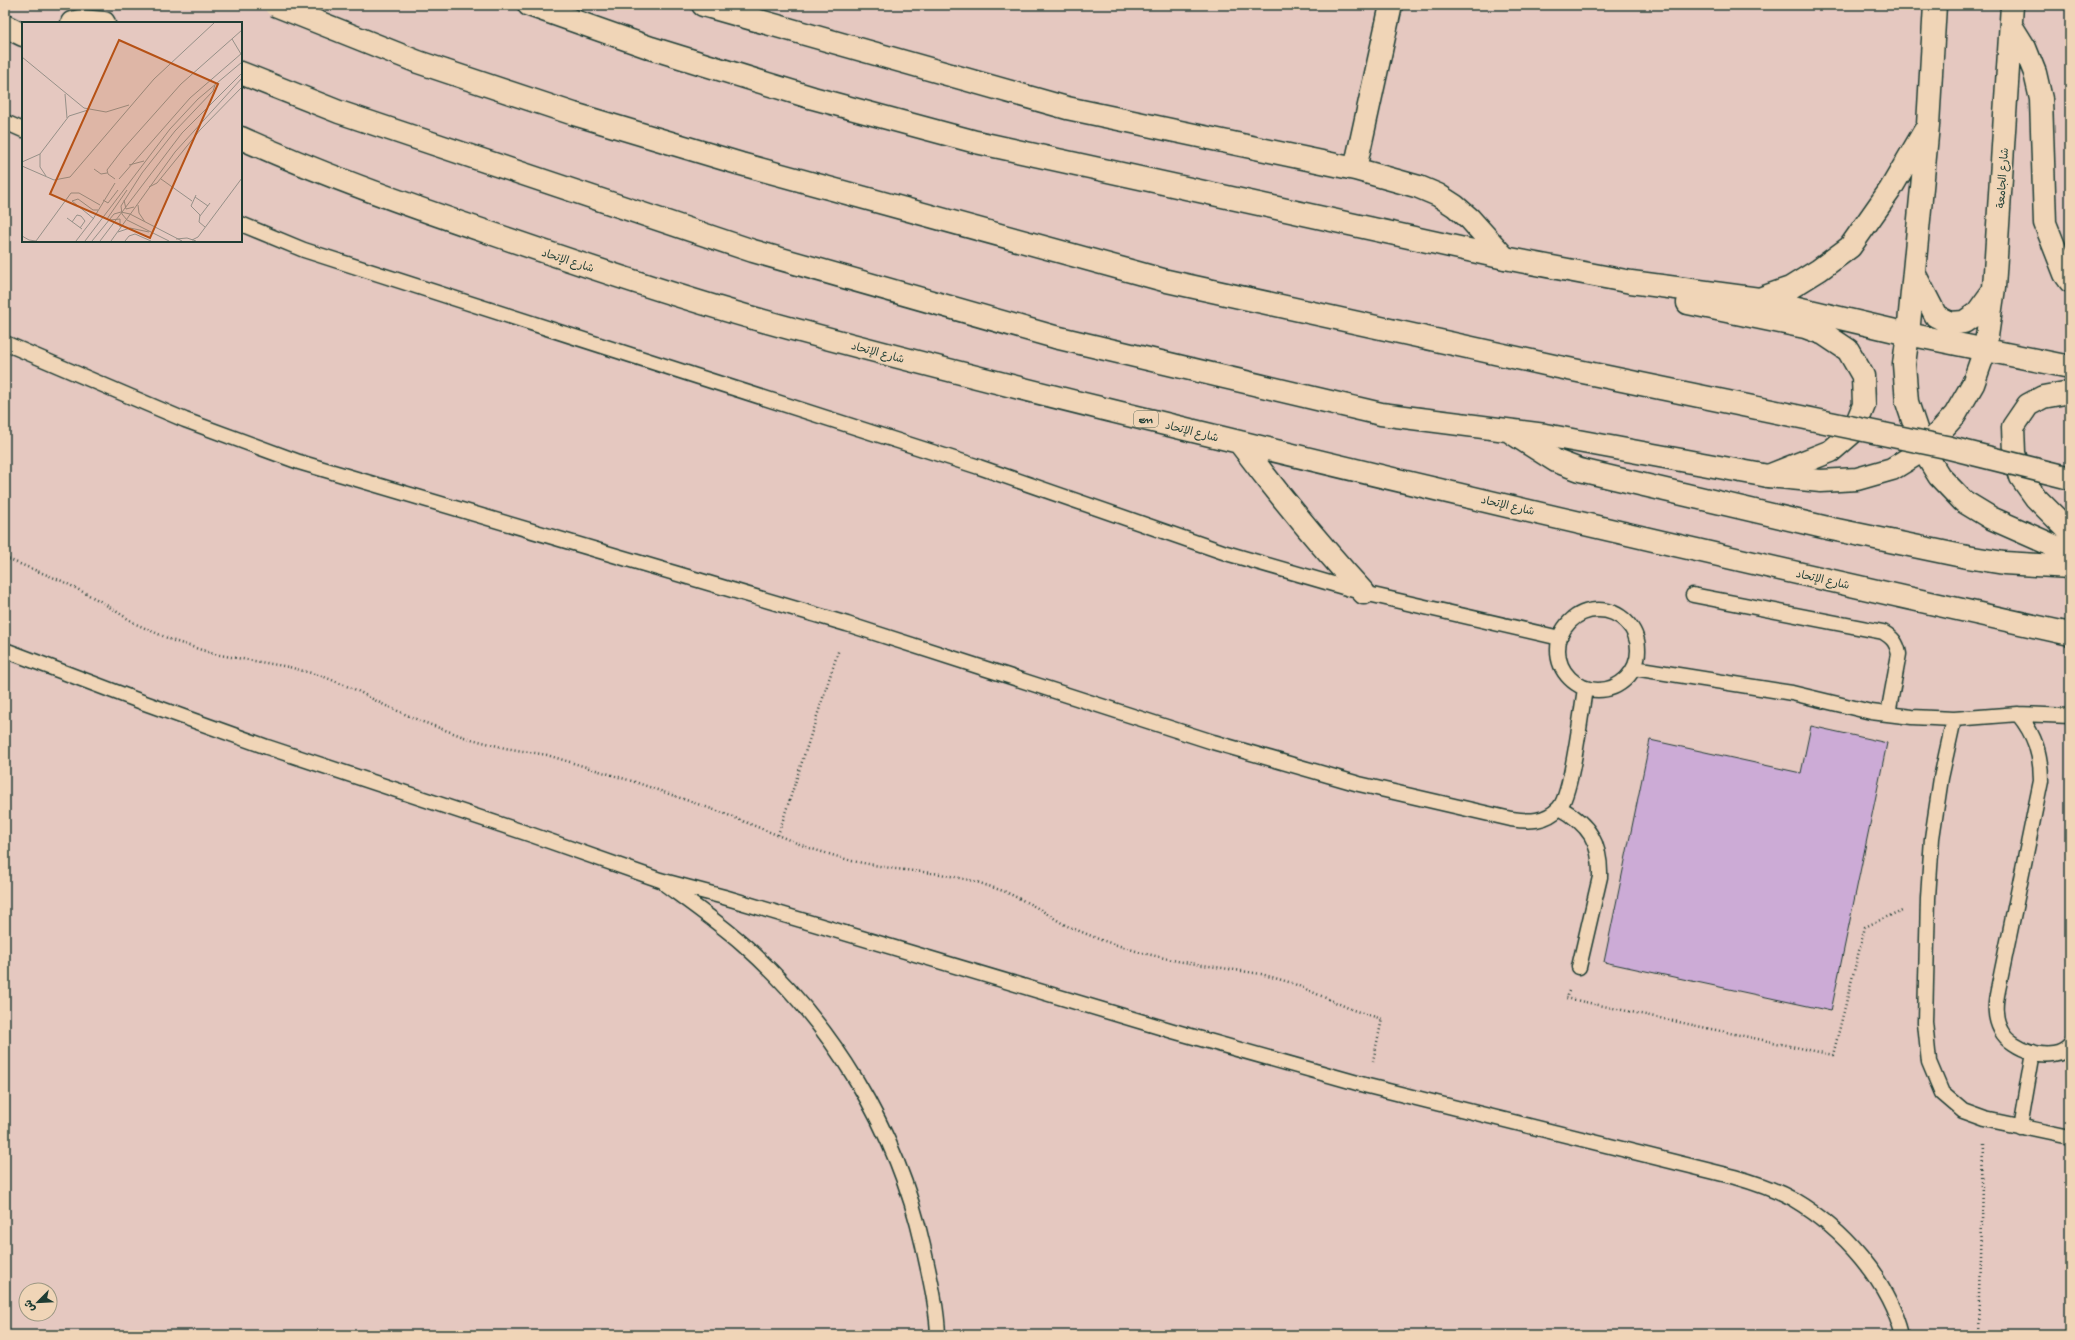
<svg xmlns="http://www.w3.org/2000/svg" width="2075" height="1340" viewBox="0 0 2075 1340" font-family="'Gochi Hand','Playpen Sans Arabic',sans-serif">
  <rect width="100%" height="100%" fill="#e5c8c0"/>
  <filter id="ink" filterUnits="userSpaceOnUse"><feTurbulence type="fractalNoise" baseFrequency=".025" numOctaves="2"/><feDisplacementMap in="SourceGraphic" scale="8" xChannelSelector="R" yChannelSelector="G"/><feConvolveMatrix kernelMatrix="1 2 1 2 8 2 1 2 1" color-interpolation-filters="sRGB"/></filter>
  <g filter="url(#ink)">
    <path fill="#ccabd6" stroke="#1f3d34" d="M1811,726L1887,743L1831,1011L1604,962L1650,740L1801,773Z"/>
    <g fill="none" stroke-linecap="round" stroke-linejoin="round">
      <g stroke="#1f3d34" stroke-width="17">
        <path id="lane" d="M5,122L23,130
          M241,224L304,250L979,467L1226,553L1364,593L1560,638
          M5,343L185,420L299,462L847,624L1213,742L1359,784L1511,819C1529,822 1546,822 1559,808C1572,794 1581,712 1585,689
          M1693,595L1883,632C1893,638 1897,643 1899,654L1888,714
          M1558 650a40 40 0 1 1 80 0a40 40 0 1 1-80 0Z
          M5,650L142,702L267,747L532,835L660,880L724,897L1173,1031L1368,1086L1735,1177C1756,1183 1776,1190 1794,1200C1843,1229 1888,1279 1902,1335
          M1634,668L1792,693L1871,712L1912,717L1954,719L2018,714L2070,716
          M2018,714C2035,735 2041,754 2041,781L1998,990C1995,1004 1994,1017 2001,1030C2011,1050 2054,1065 2070,1045
          M1954,719L1941,778L1932,838L1928,898L1925,1022L1929,1062L1942,1093L1963,1111L1985,1119L2070,1137
          M1560,808C1589,824 1601,843 1600,877L1579,967
          M666,885C692,904 719,923 743,944C832,1023 897,1129 923,1246C929,1274 937,1305 938,1335
          M2020,1127L2033,1052"/>
      </g>
      <g stroke="#1f3d34" stroke-width="25">
        <path id="street" d="M703,5L1067,108L1355,169L1419,187L1438,195L1455,206L1470,219L1505,258
          M1355,169L1391,5"/>
      </g>
      <g stroke="#1f3d34" stroke-width="25">
        <path id="secondary" d="M529,5L651,48L813,98L976,142L1505,258L1631,282L1759,299L1908,334L2070,367
          M2012,27L2025,48L2035,73L2041,99L2045,223L2065,274L2070,281
          M1915,275L1936,316L1950,323L1964,322L1977,313L1993,291
          M1759,299L1790,288L1819,270L1850,247L1890,190L1924,132
          M1688,303L1805,327L1824,334L1848,350L1863,376L1864,405L1853,432L1831,451L1768,476
          M1908,334L1928,125L1935,5
          M1985,350L1994,288L2012,5
          M2070,392L2043,397L2028,405L2013,427L2014,453L2021,477L2036,498L2070,532"/>
      </g>
      <g stroke="#1f3d34" stroke-width="25">
        <path id="highway" d="M72,23L80,21L104,23
          M5,26L23,35
          M241,73L339,112L753,251L1055,337L1381,414L1545,435L1768,476L1821,481L1857,479L1892,469L1923,450L1955,415L1973,384L1985,350
          M241,138C325,176 412,207 499,236C583,265 668,294 753,318C870,351 987,380 1104,409C1425,488 1747,563 2070,634
          M1908,334L1904,364L1907,402L1923,450L1939,476L1963,501L1991,518L2070,553
          M1512,433L1556,461L1580,470L1832,529L1967,557L2004,563L2070,567
          M1239,442C1279,495 1320,545 1364,593"/>
      </g>
      <path stroke="#1f3d34" stroke-width="2.5" stroke-dasharray="1 3" stroke-linecap="butt" d="M5,558L62,581L100,601L136,624L174,641L214,654L289,667L322,676L354,689L384,705L423,722L464,737L505,748L547,755L635,782L723,813L809,848L852,861L896,869L941,874L974,881L1006,892L1036,907L1065,925L1101,940L1139,952L1177,961L1261,974L1292,983L1353,1010L1382,1019L1373,1061
        M778,835L839,649
        M1569,991L1566,998L1833,1055L1865,927L1902,910
        M1979,1335L1984,1146"/>
      <use href="#lane" stroke="#f0d5b7" stroke-width="14"/>
      <use href="#street" stroke="#f0d5b7" stroke-width="22"/>
      <use href="#secondary" stroke="#f0d5b7" stroke-width="22"/>
      <use href="#highway" stroke="#f0d5b7" stroke-width="22"/>
      <g stroke="#1f3d34" stroke-width="25" stroke-linecap="butt">
        <path id="highway-bridge" d="M275,5L418,62L574,114L741,164L1167,281L1554,366L1946,447L2070,478"/>
      </g>
      <use href="#highway-bridge" stroke="#f0d5b7" stroke-width="22"/>
    </g>
  </g>
  <g text-anchor="middle" stroke-width="3" stroke-linejoin="round" paint-order="stroke">
    <rect fill="#f0d5b7" stroke="#5e6b5b" stroke-width="1" x="1134" y="411" width="24" height="16" rx="3"/>
    <g font-size="10" font-weight="bold" fill="#1f3d34">
      <text x="1146" y="423">E11</text>
    </g>
    <g font-size="11" fill="#1f3d34" stroke="#f0d5b7">
      <text transform="translate(2002 178) rotate(-86)" y="4">شارع الجامعة</text>
      <text transform="translate(568 260) rotate(18)" y="4">شارع الإتحاد</text>
      <text transform="translate(878 352) rotate(15)" y="4">شارع الإتحاد</text>
      <text transform="translate(1192 431) rotate(14)" y="4">شارع الإتحاد</text>
      <text transform="translate(1508 505) rotate(13)" y="4">شارع الإتحاد</text>
      <text transform="translate(1823 579) rotate(13)" y="4">شارع الإتحاد</text>
    </g>
  </g>
  <g transform="translate(22 22)">
    <rect width="220" height="220" fill="#e5c8c0"/>
    <path fill="none" stroke="#969088" stroke-width="1" d="M210,17L219,32M0,35L62,86L84,90L107,83M43,72L45,96M18,132V145L24,154M0,140L18,132L47,94L66,88M107,143L122,139M0,144L32,158L48,155L132,57L192,1M72,147L79,152L85,151M93,157L86,152L85,148L101,127L159,62L220,8M97,157L168,76L220,31M139,157L170,179M127,165L135,161L178,108L220,65M174,173L169,184L178,193L177,200L183,205M173,175L186,184M81,178L86,181L96,168M102,178L104,187L112,185M116,183L117,191L123,200M108,192L160,219M178,194L188,181M45,196L60,207M72,197L50,179L56,177L71,188H76M85,197L105,168M88,198L98,197V205M105,198L147,219M105,198L100,192L99,184L120,151L153,109L191,69L193,63M50,200L55,193L59,194L63,199L58,206M96,210L108,206L127,210M0,214L7,218L14,219M154,217L165,216L174,219M170,218L176,215L220,156M14,219L49,171H57L78,183M54,219L71,197L93,161M63,219L148,107L176,77L220,40M70,219L92,192L99,190L108,192M78,219L160,111L220,51M89,219L153,130L220,56M103,219L107,214L113,212L129,219"/>
    <path fill="#b65216" fill-opacity="0.15" stroke="#b65216" stroke-width="2" d="M97,18L196,62L128,216L28,172Z"/>
    <rect width="220" height="220" fill="none" stroke="#1f3d34" stroke-width="2"/>
  </g>
  <rect width="2075" height="1340" fill="none" stroke="#f0d5b7" stroke-width="20"/>
  <rect x="10" y="10" width="2055" height="1320" fill="none" stroke="#1f3d34" stroke-width="1.5" filter="url(#ink)"/>
  <g transform="translate(38 1302) rotate(246)"><circle r="19" fill="#f0d5b7" stroke="#9c9883"/>
  <path d="M0-3L7 15L0 10L-7 15Z" fill="#1f3d34"/>
  <text y="-6" font-size="11" font-weight="bold" text-anchor="middle" fill="#1f3d34">ش</text>
  </g>
</svg>
